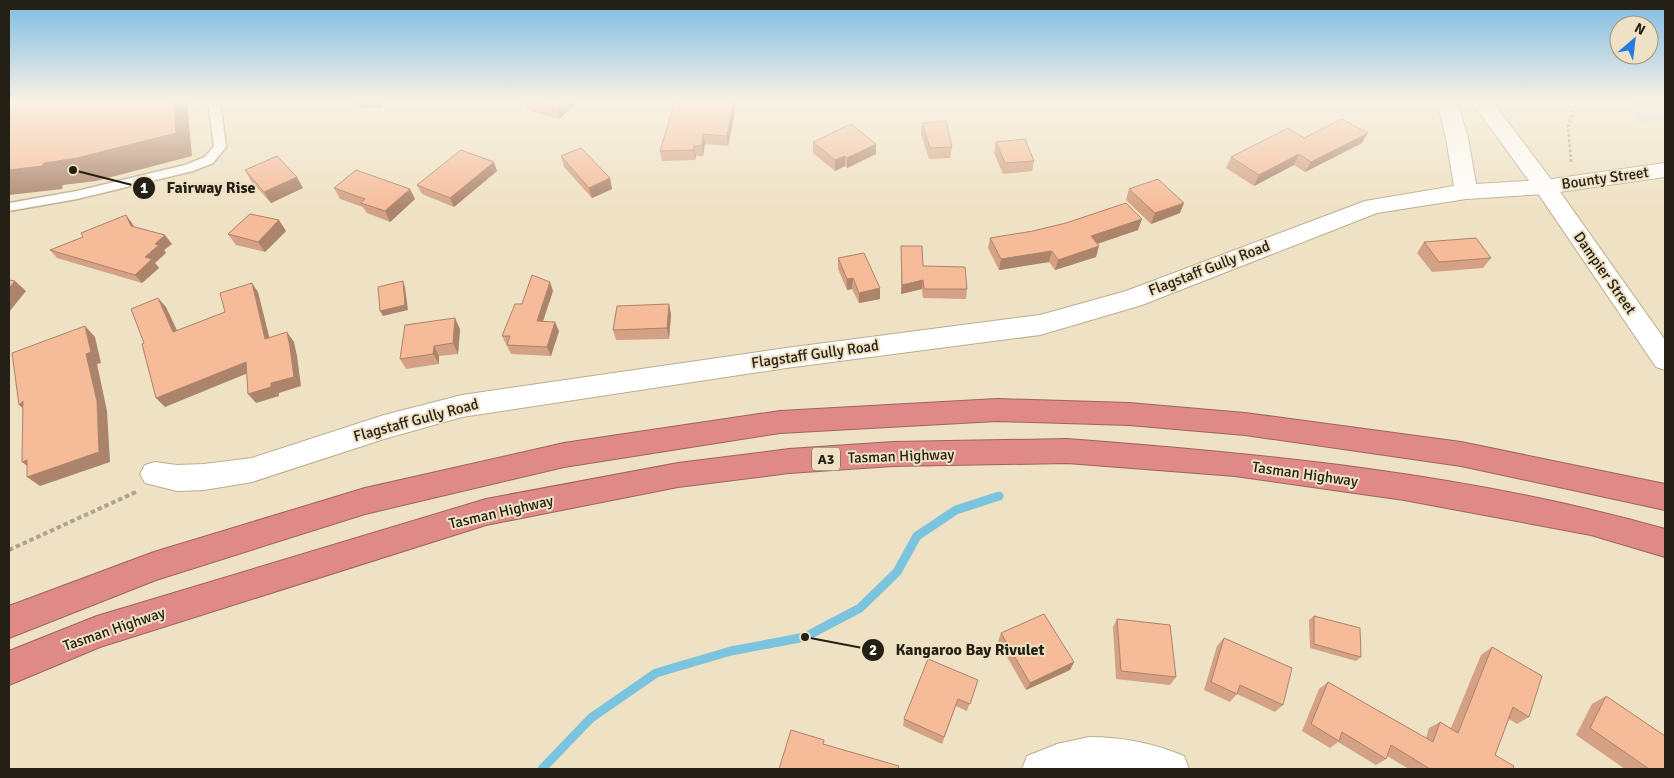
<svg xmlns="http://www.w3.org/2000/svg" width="1674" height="778" viewBox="0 0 1674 778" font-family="Signika,sans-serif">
  <rect width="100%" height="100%" fill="#efe1c3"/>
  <path fill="#ddd3e8" d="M1625,101H1665V121L1641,124Z"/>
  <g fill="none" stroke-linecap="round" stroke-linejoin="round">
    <path stroke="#7ac4df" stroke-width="9" d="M542,769L591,718L656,673L731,651L805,637L860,608L897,572L917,536L956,510L999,496"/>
    <g stroke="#baad90" stroke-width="3">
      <path id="service" d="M208,101H220L226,147L213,163L193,171L77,199L9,211V203L77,191L185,165L205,157L214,146Z"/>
    </g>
    <g stroke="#baad90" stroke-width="2">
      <path id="minor" d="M1437,101H1457L1468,138L1476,184L1545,180L1665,163V177L1545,194L1466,199L1377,213L1142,305L1040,335L786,368L462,417L384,439L252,482L204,490L177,491L145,483L140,474L145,465L155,462L177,465L204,464L252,458L384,415L462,395L786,348L1040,315L1126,291L1365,201L1454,186L1446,138Z
        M1089,737C1122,737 1153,743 1184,756L1189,769H1022L1027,756L1057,744Z"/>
    </g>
    <g stroke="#baad90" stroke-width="2">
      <path id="tertiary" d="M1471,101H1492L1553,182L1665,340V370L1656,367L1537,192Z"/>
    </g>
    <g stroke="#9e6460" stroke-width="2">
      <path id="motorway" d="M997,399L1129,403L1245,413L1461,442L1665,484V510L1461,466L1245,435L1129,425L997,421L780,433L564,467L365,514L156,580L9,638V606L154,552L365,488L564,443L780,411Z
        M1067,439C1268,454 1471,474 1665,529V557L1591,535L1404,500L1235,476L1067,463L893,466L789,473L678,487L486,525L100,647L9,685V651L97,616L486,499L678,463L789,449L893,442Z"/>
    </g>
    <path stroke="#aea38b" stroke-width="2.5" stroke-dasharray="3 2" stroke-linecap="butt" d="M1571,162L1568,126L1577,101"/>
    <path stroke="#aea38b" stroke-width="4" stroke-dasharray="4.5 3" stroke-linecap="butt" d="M9,550L138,491"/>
    <use href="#service" fill="#fff" fill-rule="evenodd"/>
    <use href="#minor" fill="#fff" fill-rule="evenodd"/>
    <use href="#tertiary" fill="#fff" fill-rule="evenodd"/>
    <use href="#motorway" fill="#df8988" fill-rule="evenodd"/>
  </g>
  <path fill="#d4a184" d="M351,101H383L381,108L355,109Z
    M524,101H578L560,119L527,110Z
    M737,101L728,146L705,144L703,156H696L695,160L662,161L660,151Z
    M922,123L952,147L950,158L929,159L921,134Z
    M1304,138L1362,143L1305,172L1294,165L1254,186L1226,168L1231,157Z
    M813,142L876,154L847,168L845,166L835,171L813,153Z
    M996,142L1034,161L1032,171L1003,174L994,153Z
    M561,156L610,178L612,189L592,198L564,167Z
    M245,170L303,188L271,203L251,181Z
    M497,171L454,207L422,194L417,185Z
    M334,188L410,189L415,199L390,222L367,213L363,207L340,199Z
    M1129,189L1180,213L1151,224L1126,200Z
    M132,223L134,227L172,244L164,250L166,253L155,263L159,268L142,283L57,258L50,250L83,237Z
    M1138,230L1097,244L1096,257L1055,270L1049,262L999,270L988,248L990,238Z
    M286,231L265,252L236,245L228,234Z
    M1424,242L1491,258L1483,268L1432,272L1417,253Z
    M901,246L923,266L967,289L966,299L923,298L922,289L901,294Z
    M838,258L880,299L859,303L852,289L847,290L838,269Z
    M553,291L543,321L559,331L551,356L511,354L502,336L522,304Z
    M669,304L671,315L669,339L616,340L613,330Z
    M460,329L458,354L439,356V364L406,369L400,359Z
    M1314,616L1361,657L1356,661L1310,648L1309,620Z
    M1117,619L1176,677L1170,685L1116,679L1113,627Z
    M1001,633L1074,662L1070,670L1026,690L998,641Z
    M1224,638L1283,705L1275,712L1237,694L1230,702L1204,690L1217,646Z
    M1492,647L1529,717L1517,724L1509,719L1495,755L1513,769H1409L1387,756L1386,759L1376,765L1338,742L1330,748L1302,731L1319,689L1328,682L1426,738L1429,728L1440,722L1451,728L1481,655Z
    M978,680L967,711L956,706L942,744L903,726L904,719Z
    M1606,696L1665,769H1625L1576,735L1592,704Z"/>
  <path fill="#ac836b" d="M174,101H187L192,156L96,181L63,185L62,189L9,195V170Z
    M378,101H383L381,108Z
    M564,101H578L560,119L557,108Z
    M734,101H737L728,146L727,136Z
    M1368,133L1362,143L1305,172L1311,162Z
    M703,134L705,144L703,156L702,146Z
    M876,144V154L847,168V158Z
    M694,146L696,156L695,160L694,150Z
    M1299,154L1294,165L1254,186L1259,175Z
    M845,156V166L835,171V160Z
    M494,162L497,171L454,207L450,198Z
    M297,177L303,188L271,203L264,192Z
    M610,178L612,189L592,198L589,188Z
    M410,189L415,199L390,222L385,211Z
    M1184,203L1180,213L1151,224L1155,213Z
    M126,215L132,223L138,234L131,226Z
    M1142,219L1138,230L1088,247L1091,236Z
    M279,220L286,231L265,252L258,242Z
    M165,235L172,244L164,250L166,253L155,263L159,268L142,283L135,275L145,257L155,244Z
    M1099,246L1096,257L1055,270L1058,260Z
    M1052,251L1049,262L999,270L1001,259Z
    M853,278L852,289L847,290V279Z
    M923,280L922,289L901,294L902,285Z
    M15,281L26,291L9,312V288Z
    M403,281L405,287L408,310L383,316L380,311Z
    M550,282L553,291L540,330L537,321Z
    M252,283L258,292L272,348L265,339Z
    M880,288V299L859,303V293Z
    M158,298L166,307L182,341L173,332Z
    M669,304L671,315L669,339L667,328Z
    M455,318L460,329L458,354L453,343Z
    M555,322L559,331L551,356L547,347Z
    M85,326L95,337L101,363L97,364L107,411L110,462L40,486L27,477L86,354Z
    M287,332L294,342L297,356L301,386L279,393V396L256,403L248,394L271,383Z
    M434,346L439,356V364L433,354Z
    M246,362L253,371L165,407L156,398Z
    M23,401L31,415L19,405Z
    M27,460L34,471L22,462Z
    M1074,662L1070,670L1026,690L1030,683Z"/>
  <path fill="#f6bb99" stroke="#ac836b" d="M9,101H174L176,133L77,158L44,163L42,166L9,170Z
    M530,101H564L557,108Z
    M675,101H734L727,136L703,134L702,146H694V150L660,151Z
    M1342,119L1368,133L1311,162L1299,154L1259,175L1231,157L1288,128L1304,138Z
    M946,121L952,147L930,148L922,123Z
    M851,124L876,144L847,158L845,156L835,160L813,142Z
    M1025,139L1034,161L1005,163L996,142Z
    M581,148L610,178L589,188L561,156Z
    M461,150L494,162L450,198L417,185Z
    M277,156L297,177L264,192L245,170Z
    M356,170L410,189L385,211L361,203L365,199L334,188Z
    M1158,179L1184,203L1155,213L1129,189Z
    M1126,203L1142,219L1091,236L1099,246L1058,260L1052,251L1001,259L990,238L1033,231L1066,223Z
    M250,214L279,220L258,242L228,234Z
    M126,215L131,226L165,235L155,244L159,245L145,257L152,259L135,275L50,250L83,237L81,233Z
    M1476,238L1491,258L1439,262L1424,242Z
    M901,246H922L923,266L965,267L967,289H924L923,280L902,285Z
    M864,253L880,288L859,293L853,278L847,279L838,258Z
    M532,275L550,282L537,321L555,322L547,347L507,345L510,336H502L515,304H522Z
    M9,280L15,281L9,288Z
    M403,281L405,305L380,311L378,287Z
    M252,283L265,339L287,332L290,347L294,377L271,383V387L248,394L246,362L156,398L142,344L144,343L131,309L158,298L173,332L225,312L220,293Z
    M669,304L667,328L613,330L617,306Z
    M455,318L453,343L434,346L433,354L400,359L405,325Z
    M85,326L91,352L86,354L97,401L99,452L27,477V460L22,462L23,401L19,405L12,353Z
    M1044,614L1074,662L1030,683L1001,633Z
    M1314,616L1360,628L1361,657L1314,644Z
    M1117,619L1170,625L1176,677L1121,671Z
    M1224,638L1292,668L1283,705L1240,685L1237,694L1211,682Z
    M1492,647L1542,676L1529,717L1513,707L1495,755L1514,766L1513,769H1430L1391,745L1386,759L1342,732L1339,741L1311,724L1328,682L1433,742L1440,722L1458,733Z
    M928,659L978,680L970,704L958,699L944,737L904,719Z
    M1606,696L1665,736V769H1649L1590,728Z
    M791,730L824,740L823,744L899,766L898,769H779Z"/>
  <linearGradient id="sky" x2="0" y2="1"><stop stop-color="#7cbae4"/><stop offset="0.48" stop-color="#f8f2e4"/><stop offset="1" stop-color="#f8f2e4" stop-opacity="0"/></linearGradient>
  <rect width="1674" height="210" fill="url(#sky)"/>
  <g text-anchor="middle" stroke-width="4" stroke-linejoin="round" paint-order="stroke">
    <rect fill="#efe1c3" stroke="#625a49" stroke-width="1" x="812" y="447.5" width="28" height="23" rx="4"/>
    <g font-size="14" font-weight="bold" fill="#252015">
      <text x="826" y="464">A3</text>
    </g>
    <g font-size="15" fill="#252015" stroke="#efe1c3">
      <text transform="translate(1605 178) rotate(-8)" y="5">Bounty Street</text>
      <text transform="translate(1209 268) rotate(-21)" y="5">Flagstaff Gully Road</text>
      <text transform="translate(1605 273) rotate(55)" y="5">Dampier Street</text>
      <text transform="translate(815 354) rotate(-8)" y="5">Flagstaff Gully Road</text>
      <text transform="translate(416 420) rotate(-15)" y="5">Flagstaff Gully Road</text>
      <text transform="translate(901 456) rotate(-2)" y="5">Tasman Highway</text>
      <text transform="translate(1305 474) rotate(8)" y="5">Tasman Highway</text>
      <text transform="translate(501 512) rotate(-13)" y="5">Tasman Highway</text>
      <text transform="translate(114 629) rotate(-19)" y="5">Tasman Highway</text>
    </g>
  </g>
  <path fill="none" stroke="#252015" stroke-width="2" d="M73 170L144 188M805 637L873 650"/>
  <g fill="#252015" stroke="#efe1c3" stroke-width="2">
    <circle cx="73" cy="170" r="5"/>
    <circle cx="805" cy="637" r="5"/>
    <circle cx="144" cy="188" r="12"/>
    <circle cx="873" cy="650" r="12"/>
  </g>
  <g font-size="15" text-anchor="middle" font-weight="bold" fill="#fff">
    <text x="144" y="193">1</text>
    <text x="873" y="655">2</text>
  </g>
  <g font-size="16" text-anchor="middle" font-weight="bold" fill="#252015" stroke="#efe1c3" stroke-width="4" stroke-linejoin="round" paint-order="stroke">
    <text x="211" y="193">Fairway Rise</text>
    <text x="970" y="655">Kangaroo Bay Rivulet</text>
  </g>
  <rect width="1674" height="778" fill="none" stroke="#252015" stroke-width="20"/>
  <g transform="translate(1634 40) rotate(28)"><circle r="24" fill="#efe1c3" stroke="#9e947d"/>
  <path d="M0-4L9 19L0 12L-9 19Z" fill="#247be5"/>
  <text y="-8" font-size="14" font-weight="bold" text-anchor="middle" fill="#252015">N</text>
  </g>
</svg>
